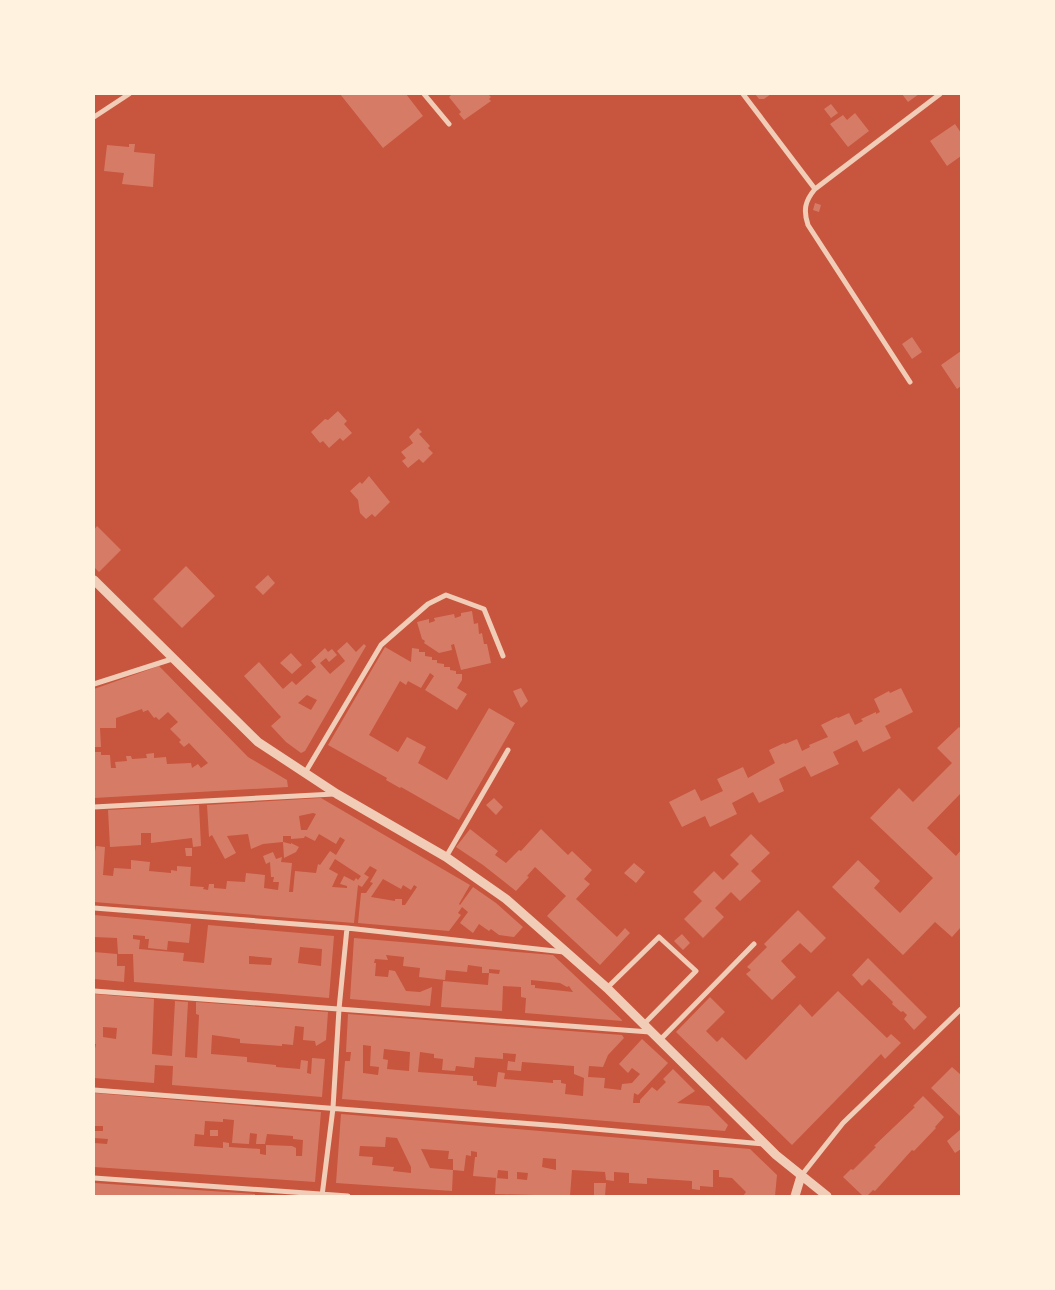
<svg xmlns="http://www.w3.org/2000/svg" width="1055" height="1290" viewBox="0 0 1055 1290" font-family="'Roboto Condensed',sans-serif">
  <rect width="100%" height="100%" fill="#c8553d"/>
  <path fill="#d67c66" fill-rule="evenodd" d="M340,94H406L423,116L383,148Z
    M452,94H488L491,97L489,99L491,101L464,120L459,114L461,112L449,97Z
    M755,94H771L764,99H759Z
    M902,94H919L908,102Z
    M831,104L838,113L831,118L824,109Z
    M855,113L869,131L848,147L830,124L843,115L847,120Z
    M955,124L961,133V156L947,166L930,141Z
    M129,144H135L134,152L155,154L153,187L122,184L124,173L104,171L107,145L129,147Z
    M815,203L821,205L819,212L813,210Z
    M912,337L922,352L912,359L902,344Z
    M961,351V386L957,389L941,365Z
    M338,411L347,421L344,424L352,433L343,441L340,438L329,448L323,441L320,443L311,432L325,419L328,420Z
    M418,428L422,432L419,434L430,446L428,448L433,453L423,463L419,459L408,468L402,461L406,458L401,452L413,443L409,437Z
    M369,476L390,502L375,517L372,514L366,519L360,513L358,500L350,491L360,482L362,484Z
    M97,526L121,550L99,572L94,567V530Z
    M186,566L215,596L182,628L153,599Z
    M268,575L275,583L263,595L255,587Z
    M472,611L474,624L478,623L479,634L482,633L484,644H487L491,663L461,670L454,644L451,645L452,650L439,653L424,643L425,641L422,639L417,622L429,619V623L435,621L434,618L454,614L455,618L461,616V613Z
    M347,642L356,652L364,644L366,646L305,751L301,753L286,742L271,726L281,717L244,676L259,662L283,689L292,681L296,685L316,667L311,661L325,648L328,652L332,649L337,655L329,662L326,658L320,663L330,674L345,661L337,651ZM307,695L317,700L311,710L298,703Z
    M385,647L411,662L412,648L419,649V652H425V656L432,657V660H437V663L444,664V667H450V670L456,671V674H462V680L457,688L467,694L457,710L425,690L434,676L430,673L421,688L408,681L406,685L400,681L369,735L398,752L407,737L426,747L418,763L447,780L489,708L515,723L459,820L401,787L400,788L386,780L387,778L328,745Z
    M291,653L302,665L292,674L280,663Z
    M159,666L248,757L287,780L288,787L94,798V752H101V755H110L111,768H116L115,762L127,761L126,756H131L132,759L147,758L146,754L154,753V758L166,757L167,764L191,763L192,768L198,764L201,768L208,763L189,743L184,747L179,742L181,740L170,729L178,722L168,712L159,720L156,717L154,718L148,710L143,712L142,709L116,718V728H100L101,747H94V689Z
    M521,688L528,701L521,708L513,691Z
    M901,688L913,712L885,726L891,738L863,752L857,740L833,752L839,764L811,777L805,766L779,779L784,791L759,803L753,792L732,803L737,814L710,827L705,816L682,827L669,802L695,789L701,801L723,791L717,779L743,767L748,778L775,763L769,750L784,743L785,744L797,739L802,751L810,747L809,745L828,737L821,725L837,717L838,718L849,713L855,725L863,721L861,719L876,712V714L880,712L874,699L889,691L890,693Z
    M959,727L961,729V793L927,828L956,856L961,850V927L952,937L935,922L903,955L832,887L858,860L880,881L874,888L900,913L933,878L870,818L899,788L913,802L952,763L937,748Z
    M321,798L470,885L459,904L460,905L473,887L496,903L523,927L514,937L499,935L491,929L489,931L479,924L473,933L460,923L468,912L462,907L458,913L461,915L449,931L358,923L361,893H366L373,883L370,882L377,870L370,866L364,874L369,877L362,887L358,885L354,923L94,902V857L96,846L105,847L103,875L113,876L114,868L131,869V860L150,862L149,871L171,873V870L177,871V866L191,867L190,886L204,887L203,889L208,890L209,884H214V888L226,889L227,881L245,882L246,873L265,875L264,888L278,890L279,882H273L274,877H271L270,862L266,864L263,856L273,852L276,859L282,857L281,862L292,863L289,892H293L295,871L316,873L318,864L320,865L330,851L336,855L345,840L340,837L336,844L319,834L315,841L305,836L304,838L291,839V836H283V842L263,844L251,849L248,834L227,836L236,853L225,859L212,835L209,837L207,805ZM313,813L316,814L307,830H301L299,816ZM335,859L361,876L358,880L356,878L354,881L344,876L340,884L347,886V888L332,887L338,874L329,869ZM383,879L401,889L403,885L411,890L414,885L417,887L405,905H402V899H395V901L371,897Z
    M494,798L503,807L496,815L486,805Z
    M199,805L201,846L193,847L192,838L151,843V833H141V845L110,847L108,810Z
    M470,829L498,851L495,855L506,863L519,850L521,851L541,829L568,855L572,851L592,870L584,879L590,884L576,899L617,937L625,928L630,933L600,965L547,916L566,896L535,867L527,876L529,877L516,891L483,865L456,847Z
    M751,834L770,853L751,871L761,881L740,901L731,892L715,908L724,917L703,938L684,919L702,901L693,892L714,871L723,880L739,864L730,855Z
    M283,842L291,844V843L299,847L296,852L284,858Z
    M185,848H192V856H186Z
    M634,863L645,872L636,883L624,873Z
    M798,910L826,938L811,953L800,943L781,961L796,977L772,1000L746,974L751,970L747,967L767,947L764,944Z
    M94,915L191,924L189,943L168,941L167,950L148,948L149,939H145V936L133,935V939L140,940L139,949L184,953L183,961L204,963L208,925L334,936L329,998L134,982L133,954H118L117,938L94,937ZM300,947L322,949L321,966L298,963ZM249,956L272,958L271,965L249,964Z
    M682,934L690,943L683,950L674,941Z
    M354,938L553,955L623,1021L525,1013L526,998L521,997V987L503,986L502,1011L441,1007L443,981L488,985L489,973L499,974L500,970L489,969V973H482V967L468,965L467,972L446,970L445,980L419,977L420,968L403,966L404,957L386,955L388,960L375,959L374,963H376L375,976L388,977L389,970L395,971L406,991L420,992L432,987L430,1006L350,999ZM531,980L560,983L567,987L569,986L573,992L535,988V985H531Z
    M94,952L117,954V966H125L124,982L94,979Z
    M868,958L927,1017L914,1030L904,1019L907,1015L903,1011L901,1012L892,1004L893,1002L869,979L862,986L852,975Z
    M838,991L887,1038L891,1034L901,1043L885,1059L881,1054L792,1145L676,1032L710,997L725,1012L706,1031L717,1042L722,1037L746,1060L800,1004L812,1017Z
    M94,994L154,999L152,1054L172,1056L175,1001L188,1002L185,1057L197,1058L199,1015L196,1014V1002L328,1012L326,1040L316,1046L315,1041L303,1040L304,1027L295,1026L293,1045L282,1044V1046L240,1043V1039L212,1035L211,1054L247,1057V1062L276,1065V1067L300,1069L301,1060L308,1061L307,1073L311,1074L312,1058L325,1059L322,1097L172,1085L173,1066L155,1065L154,1083L94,1078V1053L96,1044H94ZM103,1027L117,1028L116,1039L103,1037Z
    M348,1014L622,1035L624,1038L608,1055L603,1067L589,1066L588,1077L605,1078L604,1088L621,1090L622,1084L632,1083L640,1074L632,1068L628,1073L619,1064L642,1039L668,1063L638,1095L634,1093L633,1103H640V1100L652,1087L657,1091L666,1082L663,1079L673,1069L695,1091L677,1103L709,1106L728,1125L725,1131L342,1099L345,1061H350L351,1052H346ZM363,1045L371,1046L370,1066L379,1067L378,1075L363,1073ZM384,1049L410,1052L409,1071L387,1069L388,1060L383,1059ZM420,1052L434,1054V1058L443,1059L442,1070L455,1071L456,1066L474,1068L475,1057L503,1059V1053L516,1054L515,1062L508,1061L507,1070L521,1071L522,1062L574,1066V1074L584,1078L583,1096L565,1094L566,1084L561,1083V1080H553V1083L504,1079L505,1073L498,1072L496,1087L477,1085V1081H473V1076L418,1072Z
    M952,1067L961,1075V1117L931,1088Z
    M94,1093L321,1112L315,1182L94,1167V1143L107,1144L108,1139L94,1138V1131H103V1126H94ZM223,1119L234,1120L232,1143L249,1144L250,1133L257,1134L256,1144H265L267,1134L293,1136V1139L303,1140L302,1156H296V1148L292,1146L266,1145V1155L260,1154V1149L229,1147V1143L223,1142V1148L194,1146L195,1134L204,1135L205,1121L223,1122Z
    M923,1096L944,1117L935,1127L936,1128L914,1151L912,1150L875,1191L873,1190L867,1196H863L843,1177L851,1169L853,1170L876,1147L874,1146L915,1107L913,1106Z
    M341,1114L750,1149L777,1175L775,1196H743L746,1192L732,1178L719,1177V1170H713V1187L700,1186V1190L692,1189V1181L647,1178V1184L629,1183V1173L614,1172V1181L606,1180L605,1172L572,1170L570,1196L495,1194L496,1178L508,1179V1171L498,1170L497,1178L473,1176L475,1157H477V1152L471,1151V1156L466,1155L464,1171L453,1170V1159H448L449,1151L421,1149L430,1168L453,1170L452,1191L336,1183ZM386,1137L397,1138L411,1167V1173L393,1171L394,1167L372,1165L373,1157L359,1156L360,1146L385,1147ZM543,1158L556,1159V1170L542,1167ZM517,1172L528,1173L527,1180L517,1179Z
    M961,1129V1149L955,1153L947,1141Z
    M210,1130H218V1136H210Z
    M94,1183L255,1194V1196H94Z
    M594,1183H606L605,1196H594Z"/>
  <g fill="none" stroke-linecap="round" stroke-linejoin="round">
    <path stroke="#f1ccb7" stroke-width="5" d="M424,94L449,124
      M743,94L815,189
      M94,117L129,94
      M910,382L808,225C803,210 805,201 815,189L940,94
      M94,684L172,659
      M305,773L381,645L428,604L446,595L484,609L503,656
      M94,807L334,794
      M446,857L508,750
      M94,908L347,928L564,952
      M607,988L659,937L696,971L644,1024
      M94,991L650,1032
      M660,1040L754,944
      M94,1090L560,1126L764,1144
      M801,1176L843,1123L961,1009
      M94,1178L348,1196
      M322,1196L333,1108L339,1009L347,928"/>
    <path stroke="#f1ccb7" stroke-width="9" d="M94,580L258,742L337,794L446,857L506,899L607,988L776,1155L827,1196
      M795,1196L801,1176"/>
  </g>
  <rect width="1055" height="1290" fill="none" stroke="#fff3e0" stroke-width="190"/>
</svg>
